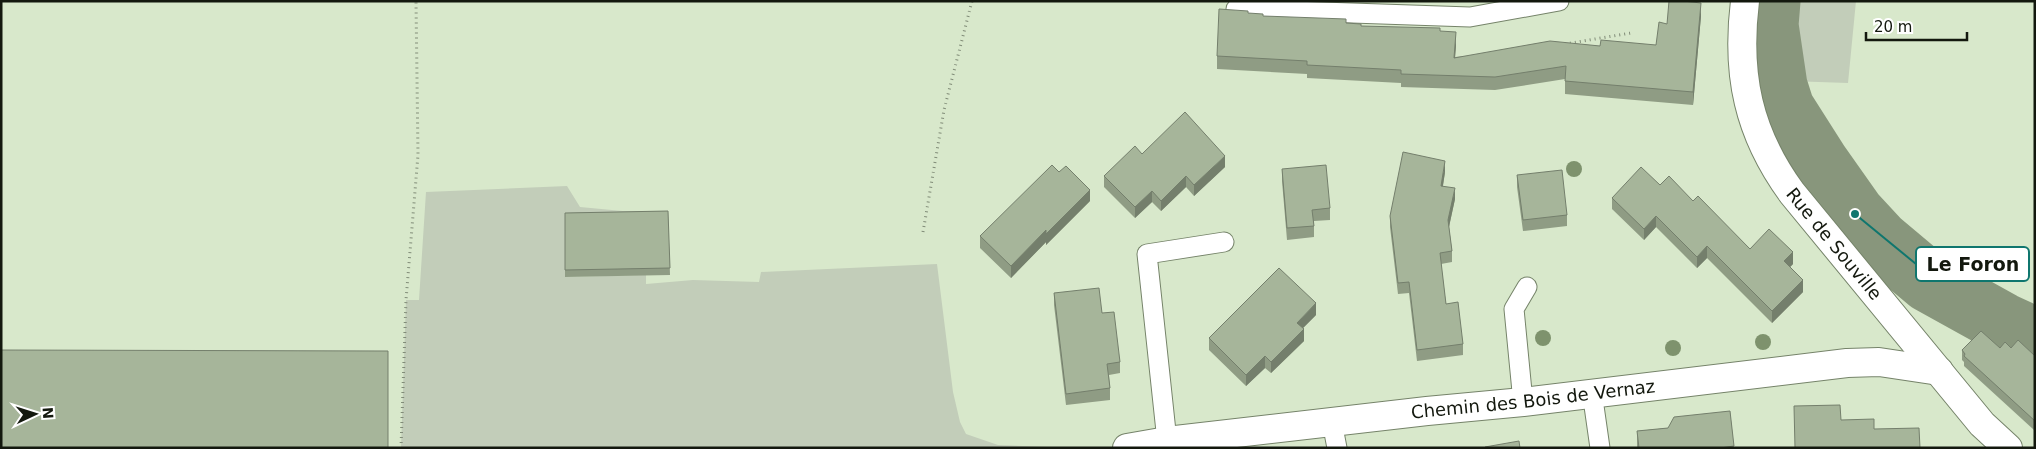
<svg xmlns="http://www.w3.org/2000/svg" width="2036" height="449" viewBox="0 0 2036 449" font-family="'DejaVu Sans',sans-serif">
  <rect width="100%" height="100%" fill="#d8e8cb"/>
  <path fill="#c2cdb9" d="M1783,1H1856L1848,83L1789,81L1780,8Z
    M567,186L580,207L633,212L632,218L565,219L566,277L646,275V284L693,280L759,282L761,272L937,264L953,392L960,422L966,434L998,445L1047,447L401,448L406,300H419L426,192Z"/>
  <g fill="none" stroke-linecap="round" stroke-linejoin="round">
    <path stroke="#88967c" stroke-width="61" d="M1770,1L1768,25L1777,86L1784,108L1819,163L1855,214L1880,241L1929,282L2003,323L2035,338"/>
    <g stroke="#758369" stroke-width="21">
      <path id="lane" d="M1236,9L1470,17L1559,1
        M1592,392L1600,448
        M1523,402L1514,309L1527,287
        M1332,422L1337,448
        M1167,441L1147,254L1224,242"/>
    </g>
    <g stroke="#758369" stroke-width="30">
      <g id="street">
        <path id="s1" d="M1745,1C1736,74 1748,133 1792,193L1982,424L2008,448"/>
        <path id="s2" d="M1127,448L1167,441L1427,411L1523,402L1847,363L1879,362L1939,371"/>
      </g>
    </g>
    <path stroke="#818c78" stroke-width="3" stroke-dasharray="1 4" stroke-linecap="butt" d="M1565,44L1631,33
      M923,232L944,110L972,1
      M401,448L406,300L418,155L416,1"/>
    <use href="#lane" stroke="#fff" stroke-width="19"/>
    <use href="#street" stroke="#fff" stroke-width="28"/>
  </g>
  <g fill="#7e926d">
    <circle cx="1574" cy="169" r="8"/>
    <circle cx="1543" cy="338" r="8"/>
    <circle cx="1763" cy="342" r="8"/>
    <circle cx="1673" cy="348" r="8"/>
  </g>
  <path fill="#8f9c84" d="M1248,13L1263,16L1346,23L1361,26L1440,31L1456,45L1455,57L1600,46L1656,45L1667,24L1701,16L1693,105L1565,94V79L1495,90L1401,87V83L1307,78V74L1217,69V56Z
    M1142,154L1225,167L1194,196L1186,187L1161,211L1152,202L1135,218L1104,187V176Z
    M1282,169L1330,208V220L1314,221V237L1287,240L1282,181Z
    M1445,172L1443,186L1455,199L1449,227L1452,251V262L1441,264L1446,304L1463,344V355L1417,361L1409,293L1398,294L1390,227V216Z
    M1517,175L1567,215V226L1523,231L1517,187Z
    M1660,185L1693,201L1750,249L1793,264L1790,267L1803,292L1772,323L1707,258L1697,268L1656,227L1644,240L1612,209V198Z
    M1090,201L1046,245V242L1011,278L980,248V236Z
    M668,211L670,275L565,277V213Z
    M1054,293L1102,313L1120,362V373L1109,375L1110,388V400L1066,405L1054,305Z
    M1316,315L1303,328L1304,341L1271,373L1265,368L1246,386L1209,350V338Z
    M2000,348H2011L2035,356V431L1964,366V362L1962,360V350Z
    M1730,411L1734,448H1637V431L1668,428Z"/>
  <path fill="#747f6c" d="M1701,3V16L1693,105V92Z
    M1456,32V45L1454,71V58Z
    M1225,156V167L1194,196V185Z
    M1445,161V172L1441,197V186Z
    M1186,176V187L1161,211V201Z
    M1455,188V199L1448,231V220Z
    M1090,190V201L1046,245V234Z
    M1152,191V202L1135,218V207Z
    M1656,216V227L1644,240V229Z
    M1046,230V242L1011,278V266Z
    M1707,246V258L1697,268V257Z
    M1793,252V264L1784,273V261Z
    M1803,280V292L1772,323V311Z
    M1316,303V315L1297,334V323Z
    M1304,329V341L1271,373V362Z
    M1265,356V368L1246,386V375Z"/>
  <path fill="#a6b59a" stroke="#747f6c" d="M1669,1H1683L1701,3L1693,92L1565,81L1566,66L1495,77L1401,74V70L1307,65V61L1217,56L1219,9L1248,11V13L1263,14V16L1346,19V23L1361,24V26L1440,28V31L1456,32L1454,58L1550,41L1600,46L1601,40L1656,45L1659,22L1667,24Z
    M1185,112L1225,156L1194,185L1186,176L1161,201L1152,191L1135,207L1104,176L1135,146L1142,154Z
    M1403,152L1445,161L1441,186L1455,188L1448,220L1452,251L1440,253L1446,304L1458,302L1463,344L1417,350L1409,282L1398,283L1390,216Z
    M1052,165L1059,172L1066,166L1090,190L1046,234V230L1011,266L980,236Z
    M1326,165L1330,208L1312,210L1314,226L1287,228L1282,169Z
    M1641,167L1660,185L1669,176L1693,201L1698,196L1750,249L1769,229L1793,252L1784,261L1803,280L1772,311L1707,246L1697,257L1656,216L1644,229L1612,198Z
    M1562,170L1567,215L1523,220L1517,175Z
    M668,211L670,268L565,270V213Z
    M1279,268L1316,303L1297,323L1304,329L1271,362L1265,356L1246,375L1209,338Z
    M1099,288L1102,313L1114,312L1120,362L1107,364L1110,388L1066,394L1054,293Z
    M1981,331L2000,348L2005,342L2011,348L2018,340L2035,356V421L1964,356L1965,354L1962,350Z
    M1,350L388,351V448H1Z
    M1840,405L1841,420L1874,419V429L1919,428L1920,448H1795L1794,406Z
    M1730,411L1734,446L1720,448H1639L1637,431L1668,428L1674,417Z
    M1519,441L1520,448H1485V447Z"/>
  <g text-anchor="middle" stroke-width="4" stroke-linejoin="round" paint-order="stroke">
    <g font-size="18" fill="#13180e" stroke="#fff">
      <text dy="6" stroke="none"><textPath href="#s1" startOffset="269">Rue de Souville</textPath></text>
      <text dy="6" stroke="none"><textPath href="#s2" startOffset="409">Chemin des Bois de Vernaz</textPath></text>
    </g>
  </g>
  <path fill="none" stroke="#0f766e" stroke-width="2" d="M1855 214L1916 264"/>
  <circle fill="#0f766e" stroke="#fff" stroke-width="2" cx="1855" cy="214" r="5"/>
  <rect fill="#fff" stroke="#0f766e" stroke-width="2" x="1916" y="247" width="113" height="34" rx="5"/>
  <g font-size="19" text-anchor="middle" font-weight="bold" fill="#13180e">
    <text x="1973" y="271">Le Foron</text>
  </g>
  <rect width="2036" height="449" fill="none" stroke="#13180e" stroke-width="5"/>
  <g transform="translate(35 414) rotate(86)" stroke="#ffffff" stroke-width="4" paint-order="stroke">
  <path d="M0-4L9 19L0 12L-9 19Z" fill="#13180e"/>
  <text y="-8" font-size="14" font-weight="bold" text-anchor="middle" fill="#13180e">N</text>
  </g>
  <path d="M1866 32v8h101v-8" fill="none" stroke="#13180e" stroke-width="2.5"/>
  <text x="1874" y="32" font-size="15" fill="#13180e" stroke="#ffffff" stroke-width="4" paint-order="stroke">20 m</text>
</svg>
